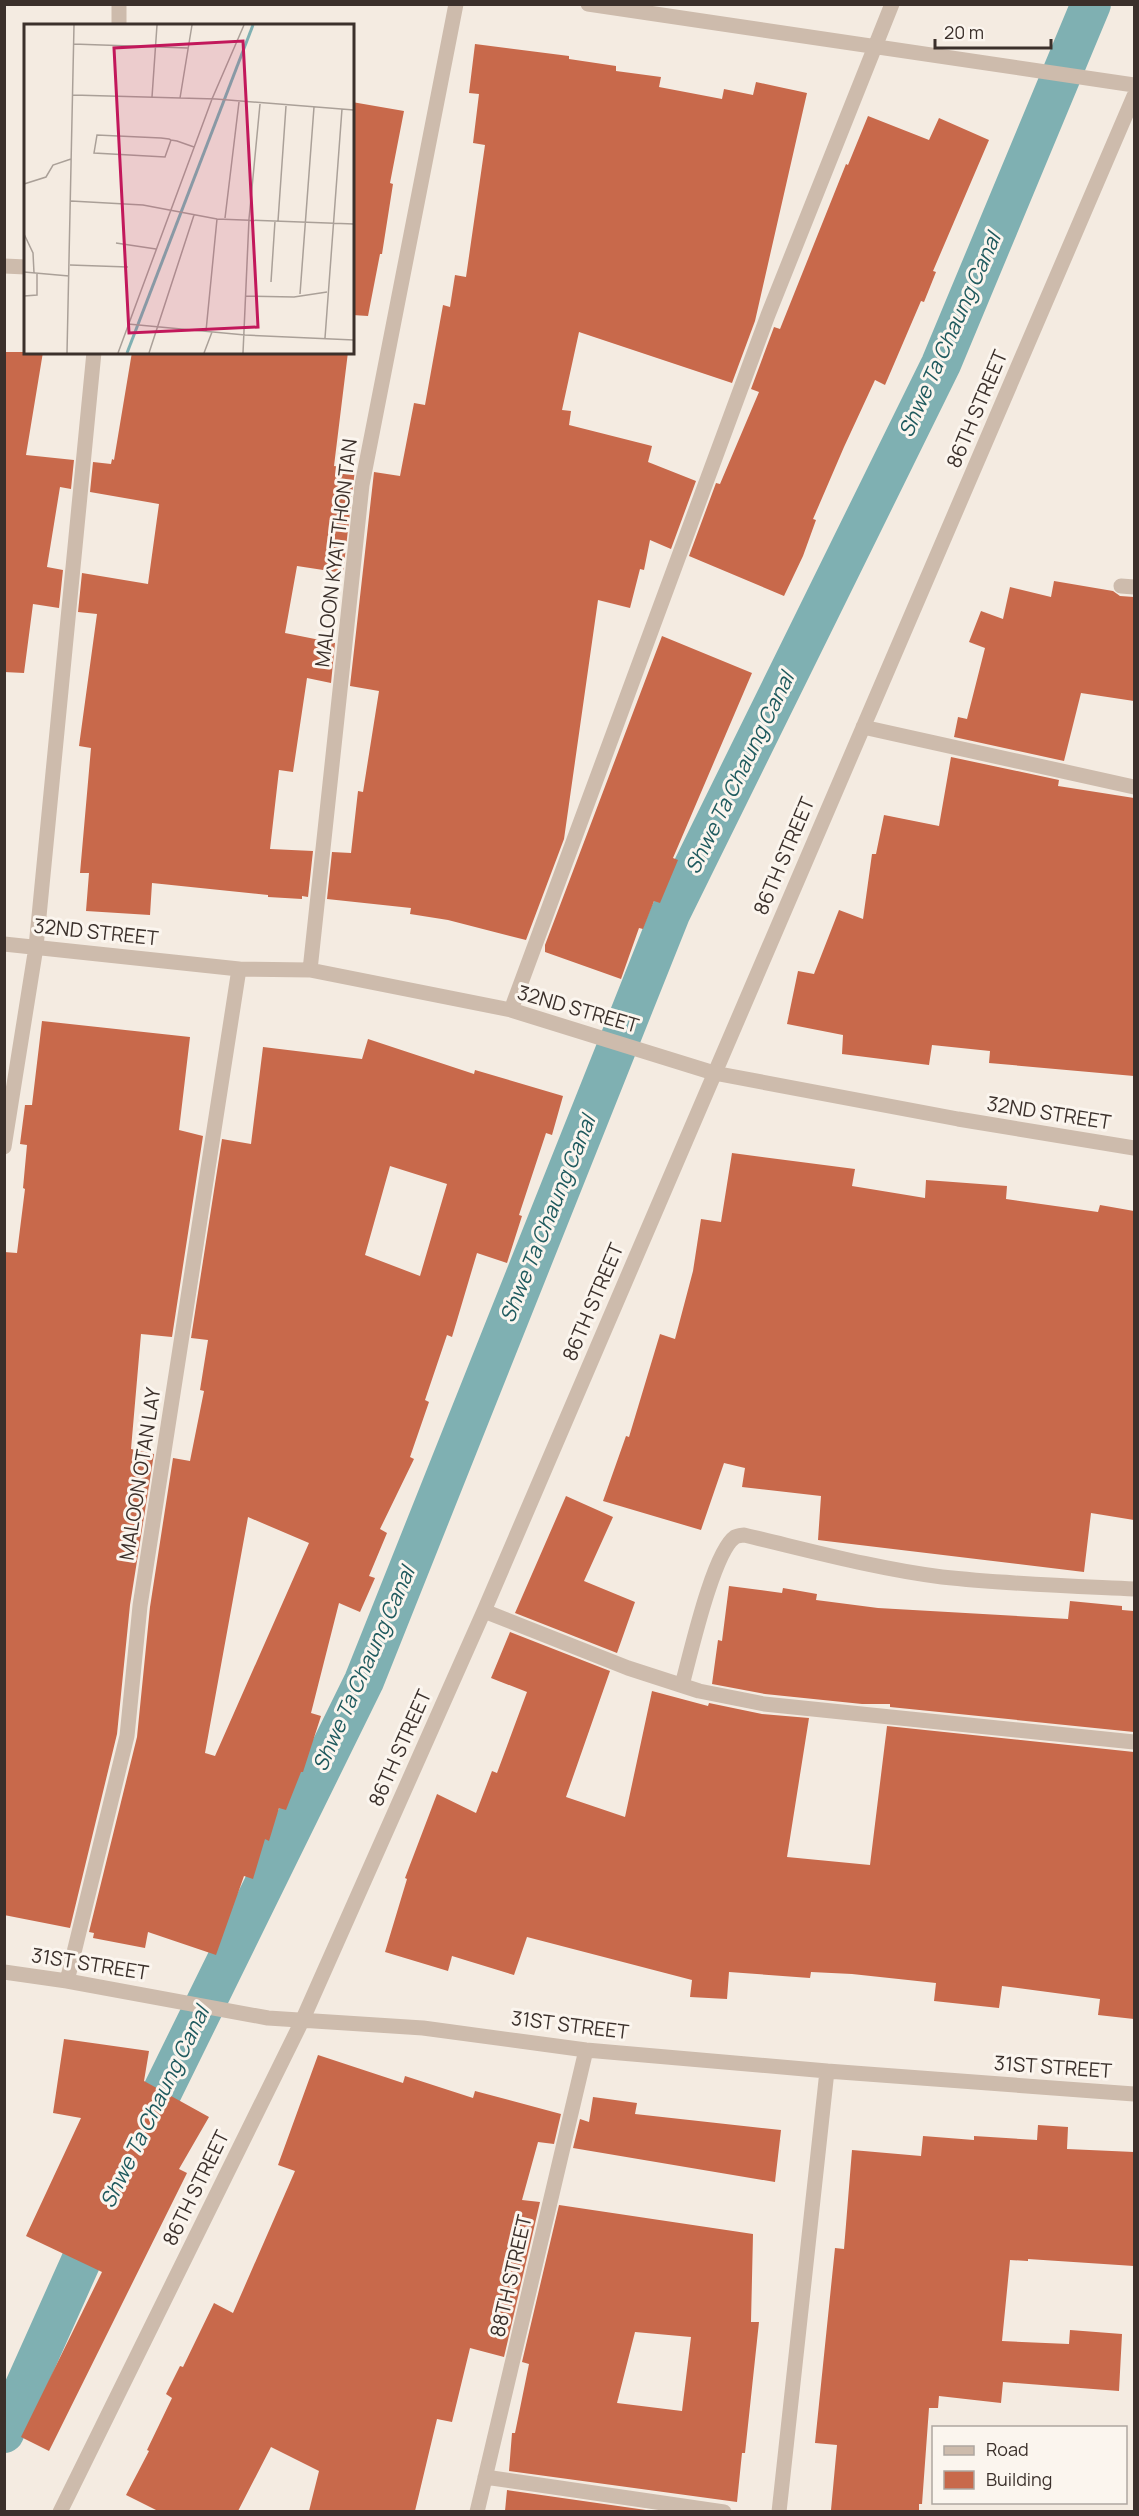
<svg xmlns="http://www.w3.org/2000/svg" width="1139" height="2516" viewBox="0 0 1139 2516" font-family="Manrope,sans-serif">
  <rect width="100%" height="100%" fill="#f4ebe1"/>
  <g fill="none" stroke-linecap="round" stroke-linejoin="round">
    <path stroke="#7fb0b2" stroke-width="40" d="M138,2141L364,1681L670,914L941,364L1091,4
      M4,2433L103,2212"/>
  </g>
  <path fill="#c8694b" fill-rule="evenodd" d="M475,44L569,56V59L616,66V71L661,77L659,87L722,99L724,89L753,95L756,82L807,93L755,321L732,383L579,332L562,410L571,411L569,425L652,446L648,462L696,481L671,549L650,540L644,570L640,569L630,608L598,600L564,839L526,940L448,920L410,914L411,908L327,899L332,852L351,853L358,791L363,792L379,691L350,686L374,472L400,476L414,403L425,405L443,305L450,307L455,275L466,277L485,145L473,143L479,94L469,93Z
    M352,102L404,111L390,183L393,184L382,254H380L368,316L352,315Z
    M868,116L929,140L939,118L989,140L933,271L936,272L924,302L921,301L885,385L875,380L844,447L813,519L816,520L803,556L784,596L689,556L716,483L720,484L759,392L751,389L774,327L780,329L846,164L848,165Z
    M4,352H43L26,455L74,460L71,489L60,487L47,567L63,570L59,608L33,604L24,673L4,672Z
    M132,352H348L334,466L355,469L343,573L297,566L285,633L335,643L331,683L307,678L293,772L279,770L270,849L313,851L308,897L302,896V899L268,897V895L152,883L150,915L86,911L89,873H80L91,748L79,746L97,614L78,612L82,573L148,584L159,504L90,492L93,462L111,464L112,459L114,460Z
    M1054,581L1113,591L1120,596L1134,597V701L1081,693L1064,761L954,737L958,717L967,719L985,648L969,642L981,611L1003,619L1010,587L1051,597Z
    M662,636L752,673L673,858L678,860L660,903L654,901L643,929L639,928L621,979L545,952V945Z
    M951,757L1059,780L1058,786L1134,798V1076L989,1063L990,1051L932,1045L929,1065L842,1054L843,1035L787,1024L798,971L814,974L839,910L863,919L872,854H876L884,815L939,826Z
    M42,1021L190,1037L179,1130L203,1136L172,1337L141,1334L131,1449L154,1454L130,1605L117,1734L70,1928L4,1915V1252L17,1253L25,1189L23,1188L27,1145L20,1144L25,1105H32Z
    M368,1039L474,1074L475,1070L563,1096L552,1135L546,1133L519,1215L522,1216L507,1263L477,1253L452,1337L447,1335L425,1400L429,1402L410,1457L414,1459L380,1529L387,1533L369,1576L375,1578L360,1612L339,1603L311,1713L321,1716L303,1772H301L286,1810L279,1808L269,1841L265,1839L253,1879L244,1876L216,1955L148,1932L145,1948L93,1938L94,1933L89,1932L137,1737L150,1607L173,1458L190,1461L204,1391L200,1390L208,1340L191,1338L222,1139L251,1144L263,1047L362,1059ZM390,1166L447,1184L420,1276L365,1255ZM248,1517L309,1543L215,1756L205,1753Z
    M732,1153L855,1169L852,1186L925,1198L926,1180L1007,1186L1006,1199L1098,1212L1100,1205L1134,1211V1520L1091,1513L1084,1572L818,1540L821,1496L742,1487L745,1468L724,1463L701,1530L603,1501L626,1436L629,1437L660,1334L675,1339L693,1271L701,1219L721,1222Z
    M566,1496L613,1517L584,1581L635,1602L617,1653L515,1613Z
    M729,1586L782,1593L783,1588L817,1594L816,1600L878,1608L1068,1619L1070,1601L1122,1606V1610L1134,1611V1732L890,1707V1704H862L765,1694L712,1684L718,1640L722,1641Z
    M510,1632L610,1671L566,1797L625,1817L652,1691L708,1706L709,1703L762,1714L809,1718L787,1857L870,1865L887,1726L1134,1752V2019L1098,2015L1100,1999L1002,1986L999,2008L934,2001L936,1983L852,1974L811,1972L810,1978L729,1972L727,1999L690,1997L692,1980L527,1937L514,1975L452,1956L448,1971L385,1952L407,1879L405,1878L437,1794L476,1813L492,1771L497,1773L527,1692L491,1678Z
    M64,2039L149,2051L144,2081L209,2117L179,2169L187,2173L49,2451L21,2437L102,2272L26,2236L81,2118L53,2113Z
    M318,2055L403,2083L405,2076L473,2098L475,2091L561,2114L554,2144L538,2142L522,2200L540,2202L504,2357L470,2348L452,2422L437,2419L415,2511H309L319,2471L271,2447L238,2511H158L126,2495L149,2451L147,2450L172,2398L166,2394L180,2366L183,2367L214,2303L233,2313L295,2171L278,2165Z
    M593,2097L637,2103L635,2114L781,2130L775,2182L573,2148L580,2119L589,2122Z
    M1038,2125L1068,2127L1067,2149L1134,2152V2266L1028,2259V2261L1010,2260L1002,2341L1069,2344L1070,2330L1122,2334L1119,2391L1003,2382L1001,2403L939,2396L938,2408H929L922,2504H919V2511L831,2510L837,2445L815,2443L835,2248L844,2249L852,2150L921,2156L923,2136L974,2140V2136L1037,2140Z
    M559,2205L753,2234L751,2322H759L745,2453H742L737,2502L509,2471L512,2433H515L529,2364L522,2362ZM635,2332L691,2337L682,2411L617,2403Z
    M507,2490L653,2511H505Z"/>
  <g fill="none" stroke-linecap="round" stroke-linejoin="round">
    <path stroke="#cdbbac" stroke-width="15" d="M588,4L1134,85
      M119,26V4
      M4,266L26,267
      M1121,586L1134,587
      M863,727L1134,787
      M4,944L239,969L310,970L511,1010L714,1073L958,1119L1134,1148
      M310,970L362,485L456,4
      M511,1010L768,315L892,4
      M4,1147L36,947L94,352
      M484,1611L628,1668L699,1691L764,1704L1134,1742
      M682,1685C690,1656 713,1552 735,1537C736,1536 743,1535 744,1535C808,1550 877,1569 942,1577C1006,1584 1070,1586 1134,1589
      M4,1972L67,1981L268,2018L423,2028L586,2050L827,2071L1134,2094
      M67,1981L127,1736L140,1606L239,969
      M485,2477L724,2512
      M60,2512L302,2021L484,1611L1134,96
      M477,2512L586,2050
      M779,2512L827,2071"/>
  </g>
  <g text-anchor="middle" stroke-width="6" stroke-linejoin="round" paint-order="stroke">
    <g font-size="20" fill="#3b302b" stroke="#fbf5ee">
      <text transform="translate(977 409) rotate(-67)" y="7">86TH STREET</text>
      <text transform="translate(336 553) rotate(-83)" y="7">MALOON KYAT THON TAN</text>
      <text transform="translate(784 856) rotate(-67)" y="7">86TH STREET</text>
      <text transform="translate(96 932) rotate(6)" y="7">32ND STREET</text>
      <text transform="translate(578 1009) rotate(16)" y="7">32ND STREET</text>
      <text transform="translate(1049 1113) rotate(9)" y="7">32ND STREET</text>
      <text transform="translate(593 1302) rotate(-67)" y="7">86TH STREET</text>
      <text transform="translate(140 1474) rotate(-81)" y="7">MALOON OTAN LAY</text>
      <text transform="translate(400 1748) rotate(-66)" y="7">86TH STREET</text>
      <text transform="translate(90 1964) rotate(9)" y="7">31ST STREET</text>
      <text transform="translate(570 2025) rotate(7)" y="7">31ST STREET</text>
      <text transform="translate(1053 2067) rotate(4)" y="7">31ST STREET</text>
      <text transform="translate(196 2188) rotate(-64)" y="7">86TH STREET</text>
      <text transform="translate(511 2276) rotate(-77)" y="7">88TH STREET</text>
    </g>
    <g font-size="21" font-style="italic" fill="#1f5a5e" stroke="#fbf5ee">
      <text transform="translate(950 335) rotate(-66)" y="7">Shwe Ta Chaung Canal</text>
      <text transform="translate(740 773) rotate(-64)" y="7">Shwe Ta Chaung Canal</text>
      <text transform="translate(548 1219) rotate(-68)" y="7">Shwe Ta Chaung Canal</text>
      <text transform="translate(364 1669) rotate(-66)" y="7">Shwe Ta Chaung Canal</text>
      <text transform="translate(155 2107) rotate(-64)" y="7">Shwe Ta Chaung Canal</text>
    </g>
  </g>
  <g transform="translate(24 24)">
    <rect width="330" height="330" fill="#f4ebe1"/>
    <path fill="none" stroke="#7fb0b2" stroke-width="3" d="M103,329L229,1"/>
    <path fill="none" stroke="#aaa098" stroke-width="1.5" d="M49,20L164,24M49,71L192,75L330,86M128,73L133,1M156,74L168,1M147,116L141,133L70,129L73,111L137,114L145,115L147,116L153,117L170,123M0,160L22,153L29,141L47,135M47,177L119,181L193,195L330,200M201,194L215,78M254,197L262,82M0,210L9,229L10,249M92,219L132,225M46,241L104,243M0,248L45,252M247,258L251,197M276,270L290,83M0,272L13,271V249M221,272L270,273L303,268M104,300L221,311L330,316M182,307L193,195M301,314L318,85M43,329L50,1M94,329L188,75L220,1M125,329L170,191M180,329L188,308M219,329L225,195L236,80"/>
    <path fill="#c2185b" fill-opacity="0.15" stroke="#c2185b" stroke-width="3" d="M219,17L234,303L105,309L90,24Z"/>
    <rect width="330" height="330" fill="none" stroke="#3b302b" stroke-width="3"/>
  </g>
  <rect width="1139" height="2516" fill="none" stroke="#3b302b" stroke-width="12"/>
  <rect x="932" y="2426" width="195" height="78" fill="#fbf5ee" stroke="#aea6a0" stroke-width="1.5"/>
  <rect x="944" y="2446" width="30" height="9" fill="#cdbbac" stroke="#aea6a0" stroke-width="1.5"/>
  <text x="986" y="2456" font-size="18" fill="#3b302b">Road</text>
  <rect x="944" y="2471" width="30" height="18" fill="#c8694b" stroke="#aea6a0" stroke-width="1.5"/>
  <text x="986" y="2486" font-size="18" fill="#3b302b">Building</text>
  <path d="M935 39v9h116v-9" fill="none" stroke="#3b302b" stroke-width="3"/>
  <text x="944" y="39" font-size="18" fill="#3b302b" stroke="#fbf5ee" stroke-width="4.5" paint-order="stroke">20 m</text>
</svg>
